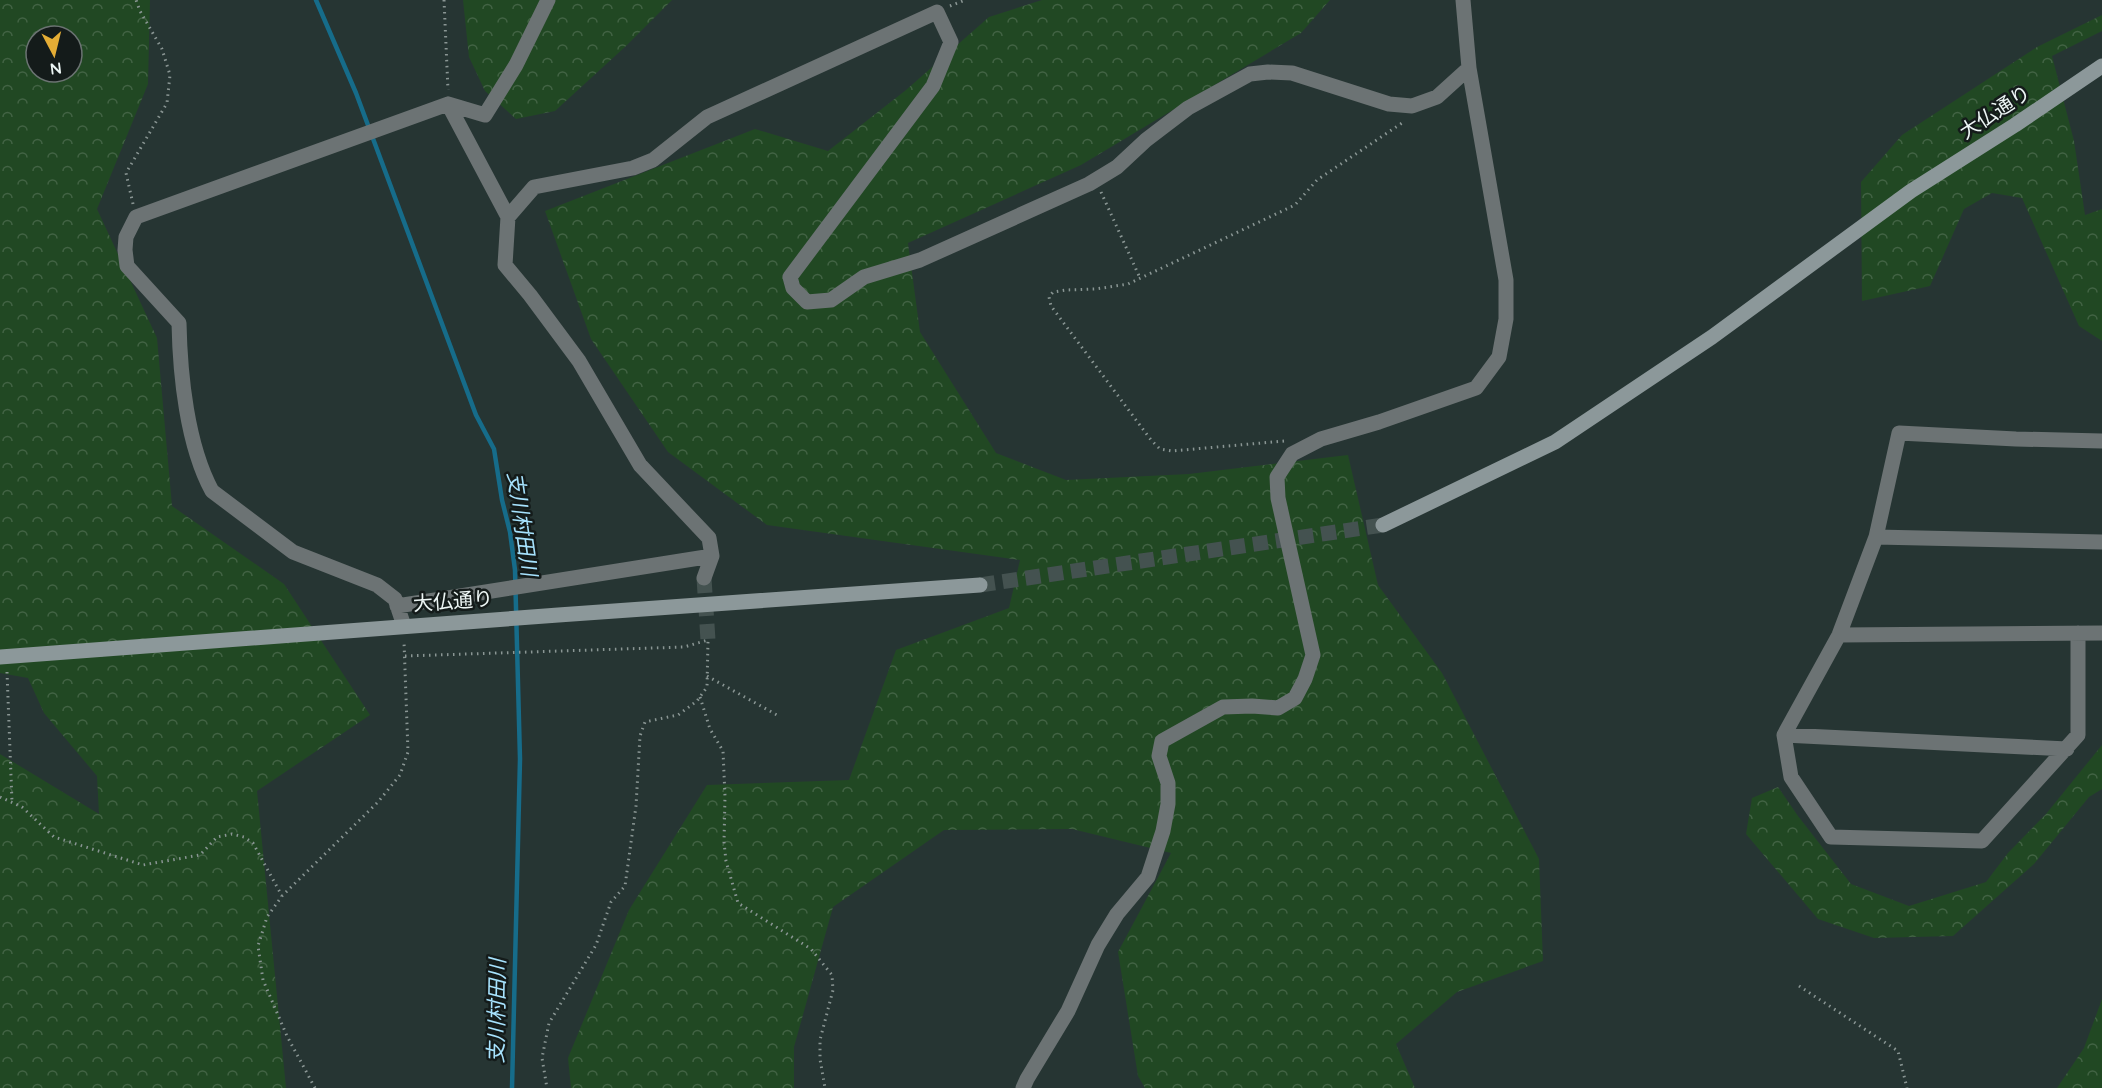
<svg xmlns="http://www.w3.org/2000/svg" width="2102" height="1088" viewBox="0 0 2102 1088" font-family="Quicksand,'Noto Sans JP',sans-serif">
  <defs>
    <pattern id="forest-crowns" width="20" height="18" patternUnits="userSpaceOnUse" patternTransform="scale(1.5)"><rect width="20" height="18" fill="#214823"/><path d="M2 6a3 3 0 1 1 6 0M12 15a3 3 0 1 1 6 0" fill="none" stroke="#426344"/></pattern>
  </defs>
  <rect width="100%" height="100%" fill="#263533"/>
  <path fill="url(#forest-crowns)" fill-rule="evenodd" d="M0,0H150L148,84L97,209L157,338L172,506L284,584L370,715L257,791L286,1088H0V754L99,814L97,776L44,713L28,678L0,673ZM36,36H72V72H36Z
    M463,0H672L626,46L555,111L516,119L485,91L469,57Z
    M1042,0H1330L1301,33L1081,165L908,243L920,332L996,453L1066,480L1189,474L1348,455L1378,585L1442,673L1539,859L1543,961L1457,992L1396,1044L1415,1088H1145L1138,1076L1118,952L1171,853L1072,829L944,830L833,907L794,1047V1088H571L568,1058L629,910L707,785L849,780L896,650L1009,608L1020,560L767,525L668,452L591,339L545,211L755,129L828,151L906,90L989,17Z
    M2102,15V31L2052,56L2074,141L2085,215L2102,209V341L2079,326L2022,198L1992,193L1964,209L1930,286L1862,301L1861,182L1902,135L2037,47Z
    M2102,745V789L2089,797L2034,864L1953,936L1874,938L1818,919L1746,834L1752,798L1778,787L1798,816L1851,884L1909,906L1986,882L2008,853L2046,814Z
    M2102,999V1088H2057L2084,1048Z"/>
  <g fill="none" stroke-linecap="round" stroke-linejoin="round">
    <path stroke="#166c8a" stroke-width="4.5" d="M316,0L356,93L476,415L494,449L502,500L510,532L515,570L520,759L512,1088"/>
    <path stroke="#445250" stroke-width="15" stroke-dasharray="15 8" stroke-linecap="butt" d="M704,578L708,640"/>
    <path stroke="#445250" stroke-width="15" stroke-dasharray="15 8" stroke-linecap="butt" d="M980,585L1383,525"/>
    <path stroke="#8a9694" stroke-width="3" stroke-dasharray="1.5 4.5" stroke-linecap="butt" d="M444,0L448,90
      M950,6L965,0
      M1101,192L1140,278
      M133,204L126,173L167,103L170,75L162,49L140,11L136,0
      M1284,441L1172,451L1160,449L1151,440L1051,306L1049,297L1053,292L1066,290L1096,289L1128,284L1295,205L1317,180L1405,121
      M405,656L684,647L708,640L707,687L697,701L678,715L645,722L640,736L636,806L625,886L611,902L596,945L549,1023L542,1058L547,1088
      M7,672L12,802
      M707,676L777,715
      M700,697L710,729L723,751L725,796L724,842L726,861L738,903L811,949L832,975L833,990L820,1040V1059L825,1088
      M0,797L22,807L54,837L143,865L200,855L217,837L232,834L244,837L253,843L282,896
      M1799,986L1898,1051L1907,1088
      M315,1088L287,1036L263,980L258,946L267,917L282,896L378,802L400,775L408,752L404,642"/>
    <path stroke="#6c7374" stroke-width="15" d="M448,104L508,217L505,265L530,295L579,361L640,465L709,538L712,556L704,578
      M508,217L534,187L633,168L653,160L707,117L937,12L951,42L933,86L790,277L793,288L807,302L831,300L864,277L920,260L1089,184L1117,167L1146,140L1188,108L1250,74L1268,72L1292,73L1389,104L1412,106L1437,97L1469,68
      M1876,537L2102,542
      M397,606L712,556
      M404,626L395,599L377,585L293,552L212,491C187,445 180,375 179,323L127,266L125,250L126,237L136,217L448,104L485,115L516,65L548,0
      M2078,633V735L1982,841L1831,837L1791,777L1784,735L1839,635L1876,537L1899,433L2016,439L2102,441
      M1839,635L2102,633
      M1784,735L2067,749
      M1023,1088L1027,1079L1068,1011L1098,945L1117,914L1148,877L1163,831L1168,804V783L1159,756L1162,741L1223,707L1252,706L1278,708L1295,698L1305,679L1313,655L1278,498L1277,477L1292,454L1321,439L1379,422L1476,388L1499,357L1506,319V280L1469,68L1463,0"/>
    <path stroke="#8c989a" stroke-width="15" d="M1383,525L1555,442L1712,337L1911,191L2015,125L2102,66
      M0,657C327,634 653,606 980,585"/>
  </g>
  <g text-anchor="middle" stroke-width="5" stroke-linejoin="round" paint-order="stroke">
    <g font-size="20" fill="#edf6f5" stroke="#141b1a">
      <text transform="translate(1995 112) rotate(-33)" y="7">大仏通り</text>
      <text transform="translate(453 601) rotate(-4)" y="7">大仏通り</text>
    </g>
    <g font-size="21" font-style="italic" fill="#a7e3fe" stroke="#141b1a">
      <text transform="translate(522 524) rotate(82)" y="7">支川村田川</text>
      <text transform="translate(497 1011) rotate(-89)" y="7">支川村田川</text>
    </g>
  </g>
  <g transform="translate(54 54) rotate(173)"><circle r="28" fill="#141b1a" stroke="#6b7372" stroke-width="1.5"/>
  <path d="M0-4.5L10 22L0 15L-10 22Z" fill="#e5ad35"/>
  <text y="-9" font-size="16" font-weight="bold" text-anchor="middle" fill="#edf6f5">N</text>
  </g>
</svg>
